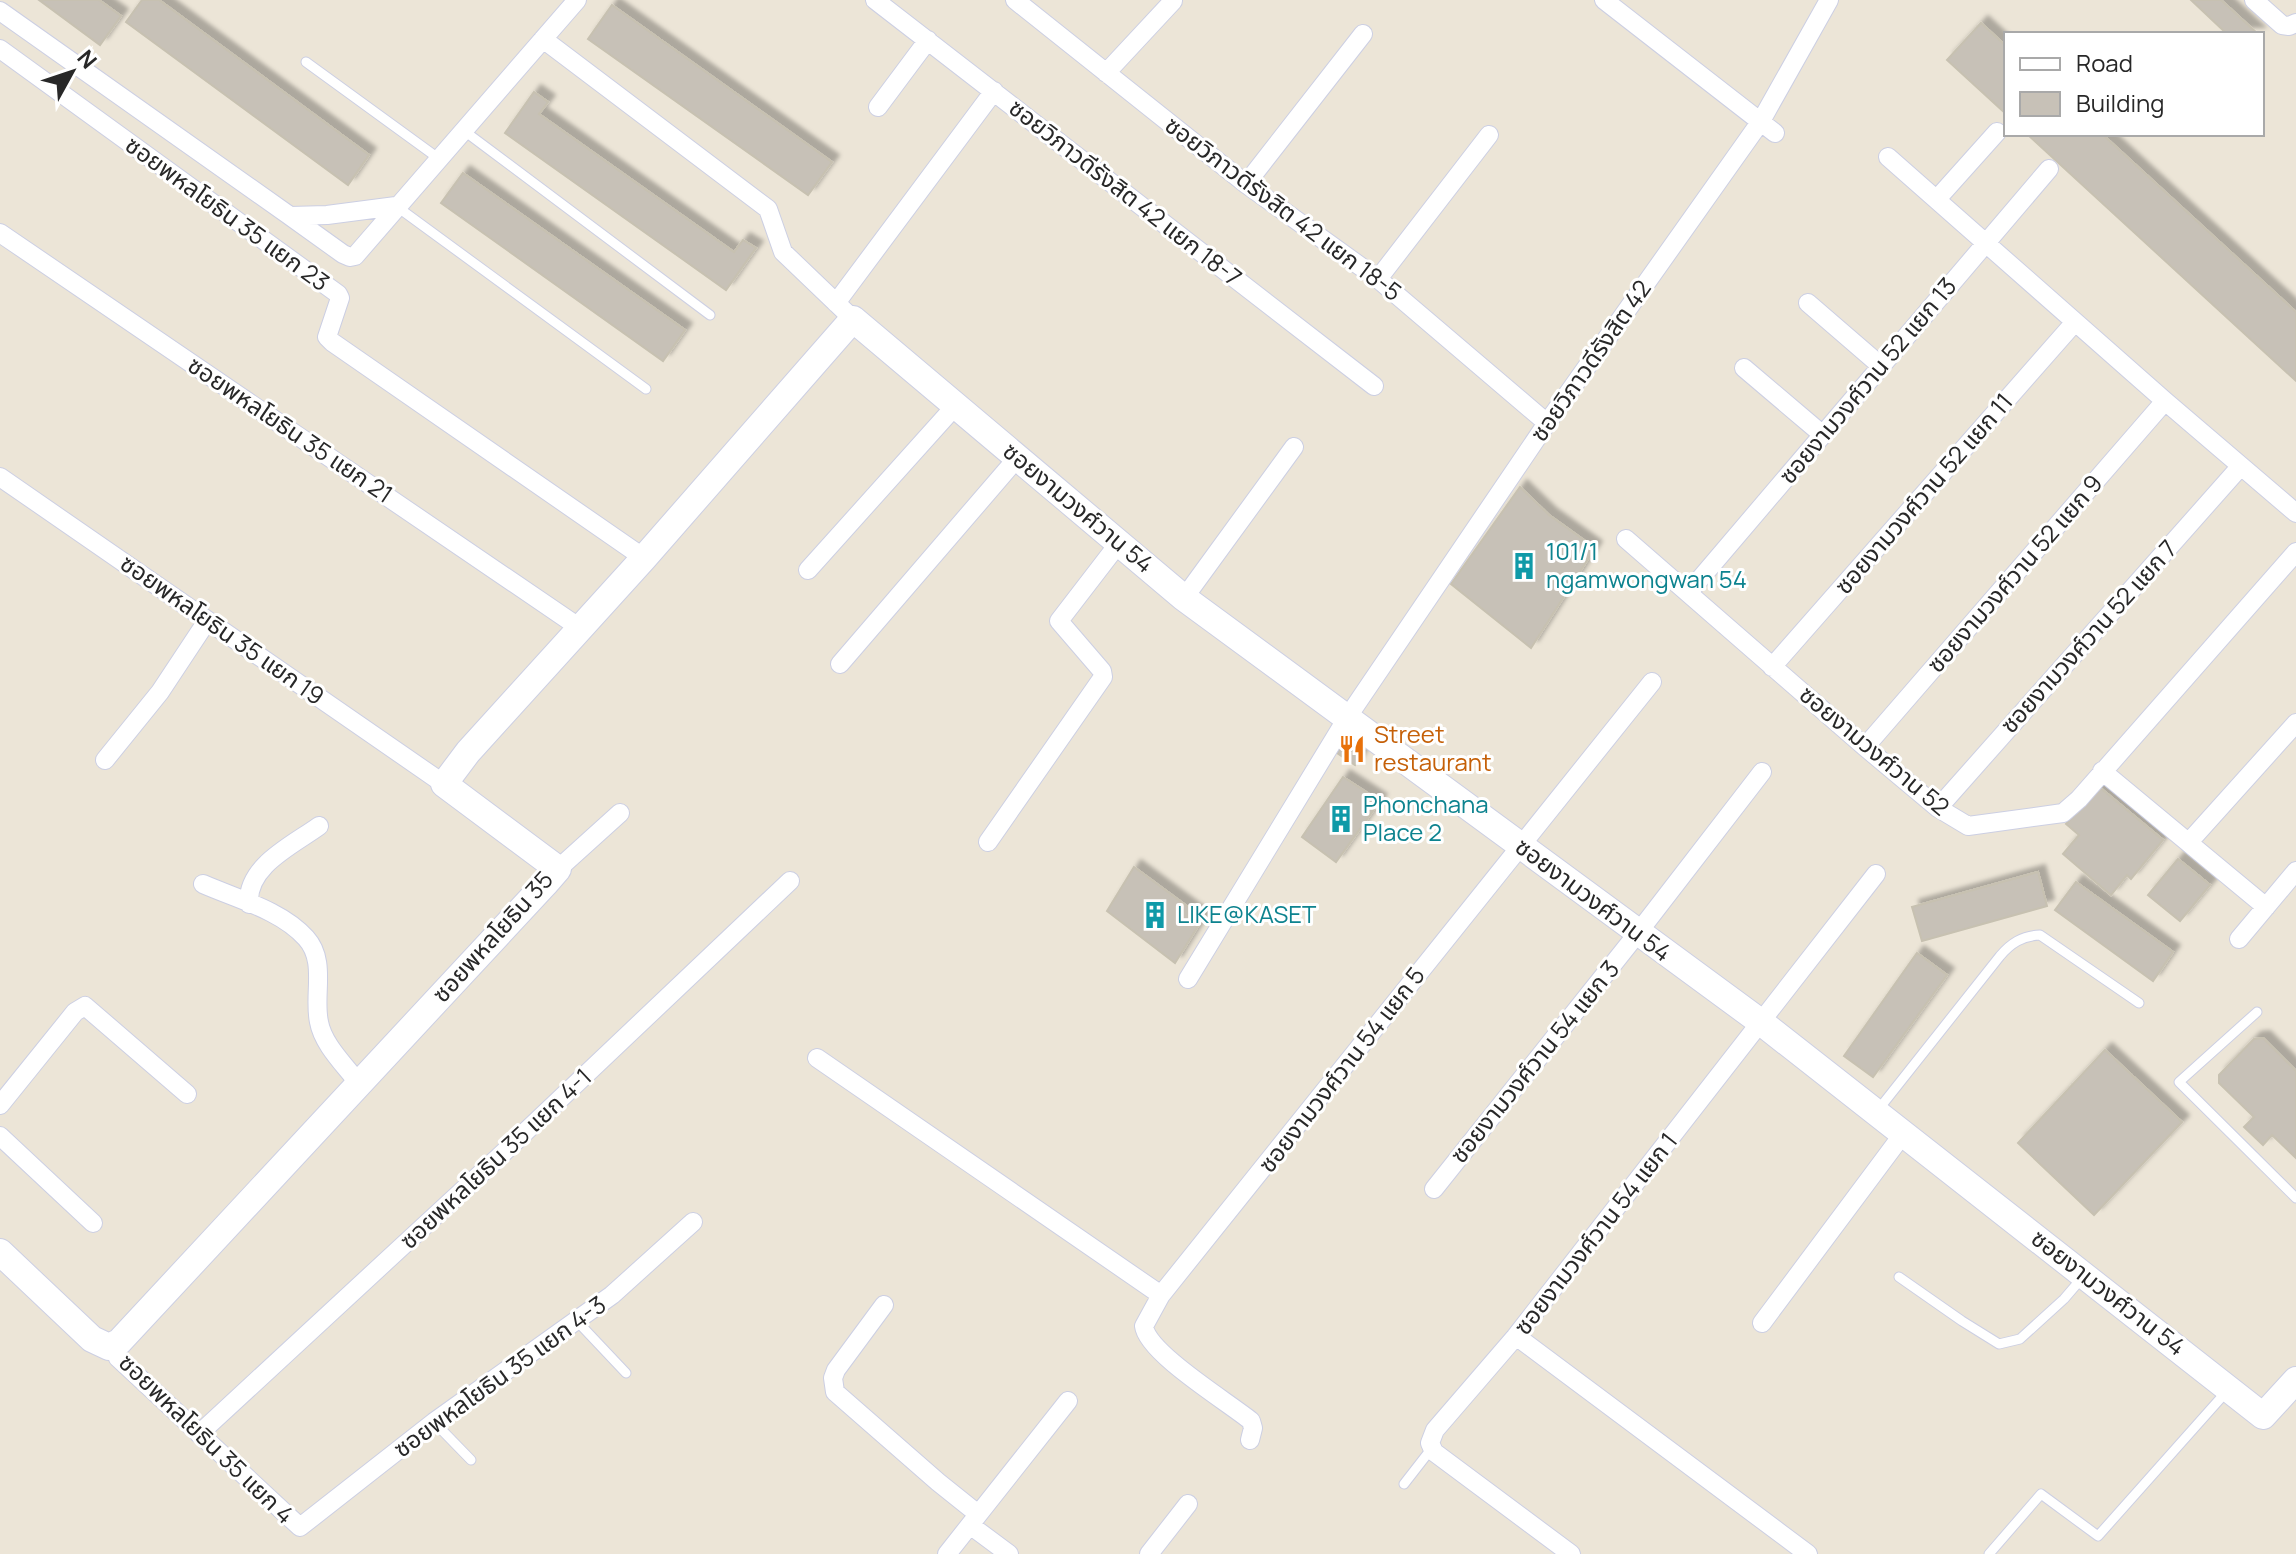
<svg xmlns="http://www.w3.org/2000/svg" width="2296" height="1554" viewBox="0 0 2296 1554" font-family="Manrope,'Noto Sans Thai',sans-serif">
  <defs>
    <filter id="shadow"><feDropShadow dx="7" dy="-7" stdDeviation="2" flood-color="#0004"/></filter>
  </defs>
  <rect width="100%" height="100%" fill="#ece5d7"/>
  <path fill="#c7c1b7" stroke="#c7c1b1" stroke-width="2" filter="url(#shadow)" d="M39,0H99L121,16L100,45Z
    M142,0H159L369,155L348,185L126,22Z
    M2191,0H2221L2258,34H2227Z
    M612,5L832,162L808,195L588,39Z
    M1981,23L2006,46V114L1947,60Z
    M534,92L548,102L539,114L734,252L743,240L756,248L726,290L505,133Z
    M2027,134H2102L2296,312V381Z
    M463,173L685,330L663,361L441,203Z
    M1520,487L1549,515L1595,548L1531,648L1451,584Z
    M1349,735L1366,746L1355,765L1337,753Z
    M1343,777L1380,801L1336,862L1302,837Z
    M2098,786L2163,840L2131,879L2127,875L2111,895L2063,854L2079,835L2066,824Z
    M2178,859L2210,885L2180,921L2148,895Z
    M1134,867L1203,918L1175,963L1107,911Z
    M2038,872L2047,906L1922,941L1912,907Z
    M2076,882L2173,952L2153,981L2055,910Z
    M1917,953L1947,975L1873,1077L1844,1056Z
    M2263,1038L2296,1071V1158L2272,1135L2263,1145L2244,1127L2254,1117L2219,1083V1075L2254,1039Z
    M2105,1050L2182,1122L2094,1215L2018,1143Z"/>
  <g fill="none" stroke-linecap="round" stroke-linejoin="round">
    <g stroke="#cccfe3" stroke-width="11">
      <path id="lane" d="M306,62L438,158
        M463,130L710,315
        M396,206L646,389
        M2257,1012L2179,1082L2296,1198
        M1878,1110L2000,956C2011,943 2022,936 2040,935L2139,1003
        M1899,1277L1962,1321L1999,1344L2020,1339L2064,1299L2082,1278
        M575,1319L626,1373
        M434,1422L471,1460
        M1404,1484L1432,1448
        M1989,1554L2041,1494L2098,1536L2227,1391"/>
    </g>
    <g stroke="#cccfe3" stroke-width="20">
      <path id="street" d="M875,0L1374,386
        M1015,0L1246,184L1378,279L1547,423
        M1604,0L1775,133
        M2254,0L2282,25L2289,26L2296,23
        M0,11L290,216L327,215L396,206
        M543,39L768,209L783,252L853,319
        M0,49L338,294L340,298L327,337L332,342L644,558
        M1106,73L1173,1
        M878,107L928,40
        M1888,157L2165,401L2296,513
        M1246,184L1363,34
        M1937,199L1997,132
        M290,216L343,254L350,257L355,256L577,0
        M0,233L580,628
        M1378,279L1489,135
        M836,303L994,91
        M1808,303L1881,366
        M1744,368L1823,435
        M0,477L444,784
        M1626,539L1865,747L1938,808L1968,826L2063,813L2079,799L2296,552
        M808,570L957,404
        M1688,593L2049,169
        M1184,598L1294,447
        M840,664L1018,457
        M1772,667L2075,322
        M1865,747L2165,401
        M105,760L160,692L207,621
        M2102,771L2266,907
        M1938,808L2240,467
        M988,842L1103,677L1102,671L1059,621L1119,543
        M2189,842L2296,723
        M558,869L620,813
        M203,884C237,899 281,910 306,938C327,961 313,995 319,1022C323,1045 346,1066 359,1084
        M249,904C246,866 293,845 319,826
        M2239,939L2296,871
        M1188,979L1347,718L1547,423L1761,121L1829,0
        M817,1058L1161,1295
        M0,1105L75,1012L85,1006L187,1094
        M0,1136L93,1223
        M1434,1189L1637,934L1762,772
        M884,1305L836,1370L833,1378L835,1392L938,1482L978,1514
        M1762,1323L1903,1134
        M1516,1336L1808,1554
        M113,1346L118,1358L300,1527L434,1422L612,1295L693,1222
        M199,1434L502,1154L790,881
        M1250,1440L1253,1428L1251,1421C1228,1402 1147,1353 1144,1326L1161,1295L1652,682
        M970,1525L1009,1554
        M947,1554L1068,1401
        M1149,1554L1188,1504
        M1571,1554L1434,1452L1430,1443L1435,1430L1516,1336L1876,874"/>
    </g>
    <g stroke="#cccfe3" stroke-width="28">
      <path id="secondary" d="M0,1252L92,1339L109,1347L119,1342L545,884L558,869L444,784L468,752L644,558L853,319L1184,598L1762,1023L2263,1416L2296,1380"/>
    </g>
    <use href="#lane" stroke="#fff" stroke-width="9"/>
    <use href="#street" stroke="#fff" stroke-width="18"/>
    <use href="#secondary" stroke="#fff" stroke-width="26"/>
  </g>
  <defs>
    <g id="building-bare" transform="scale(2.16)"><path d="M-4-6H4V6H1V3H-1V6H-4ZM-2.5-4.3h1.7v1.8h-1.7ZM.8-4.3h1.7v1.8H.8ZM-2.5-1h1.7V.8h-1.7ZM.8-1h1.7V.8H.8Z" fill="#0f9aa8" stroke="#fff" stroke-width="2.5" paint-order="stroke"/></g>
    <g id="restaurant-bare" transform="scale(2.16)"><path d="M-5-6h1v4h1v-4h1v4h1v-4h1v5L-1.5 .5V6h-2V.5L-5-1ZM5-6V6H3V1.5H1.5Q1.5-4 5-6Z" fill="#e8710a" stroke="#fff" stroke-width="2.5" paint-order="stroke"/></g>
  </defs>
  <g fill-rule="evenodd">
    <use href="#building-bare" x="1524" y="566"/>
    <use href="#restaurant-bare" x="1352" y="749"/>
    <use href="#building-bare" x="1341" y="819"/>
    <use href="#building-bare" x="1155" y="915"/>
  </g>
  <g text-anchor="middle" stroke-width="6" stroke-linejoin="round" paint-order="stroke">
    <g font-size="24" fill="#282828" stroke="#fff">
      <text transform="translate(1125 193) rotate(38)" y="8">ซอยวิภาวดีรังสิต 42 แยก 18-7</text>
      <text transform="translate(1283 209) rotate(37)" y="8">ซอยวิภาวดีรังสิต 42 แยก 18-5</text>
      <text transform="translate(227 214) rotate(36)" y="8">ซอยพหลโยธิน 35 แยก 23</text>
      <text transform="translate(1591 361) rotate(-55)" y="8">ซอยวิภาวดีรังสิต 42</text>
      <text transform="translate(1868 381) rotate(-50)" y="8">ซอยงามวงศ์วาน 52 แยก 13</text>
      <text transform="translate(290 430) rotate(34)" y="8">ซอยพหลโยธิน 35 แยก 21</text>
      <text transform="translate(1924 494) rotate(-49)" y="8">ซอยงามวงศ์วาน 52 แยก 11</text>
      <text transform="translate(1078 508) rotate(40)" y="8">ซอยงามวงศ์วาน 54</text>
      <text transform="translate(2015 574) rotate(-49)" y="8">ซอยงามวงศ์วาน 52 แยก 9</text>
      <text transform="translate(222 630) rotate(35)" y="8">ซอยพหลโยธิน 35 แยก 19</text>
      <text transform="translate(2089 637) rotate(-48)" y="8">ซอยงามวงศ์วาน 52 แยก 7</text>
      <text transform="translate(1874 751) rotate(40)" y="8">ซอยงามวงศ์วาน 52</text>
      <text transform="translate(1593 900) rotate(37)" y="8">ซอยงามวงศ์วาน 54</text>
      <text transform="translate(493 937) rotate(-48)" y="8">ซอยพหลโยธิน 35</text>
      <text transform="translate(1535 1062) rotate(-51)" y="8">ซอยงามวงศ์วาน 54 แยก 3</text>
      <text transform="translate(1342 1070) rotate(-52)" y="8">ซอยงามวงศ์วาน 54 แยก 5</text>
      <text transform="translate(496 1159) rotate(-43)" y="8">ซอยพหลโยธิน 35 แยก 4-1</text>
      <text transform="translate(1596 1234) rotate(-52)" y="8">ซอยงามวงศ์วาน 54 แยก 1</text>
      <text transform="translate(2108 1293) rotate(38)" y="8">ซอยงามวงศ์วาน 54</text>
      <text transform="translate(500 1377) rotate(-36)" y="8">ซอยพหลโยธิน 35 แยก 4-3</text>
      <text transform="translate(206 1439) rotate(44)" y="8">ซอยพหลโยธิน 35 แยก 4</text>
    </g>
    <g font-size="24" fill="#0d838f" stroke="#fff" text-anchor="start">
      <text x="1546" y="560">101/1<tspan x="1546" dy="28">ngamwongwan 54</tspan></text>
      <text x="1363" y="813">Phonchana<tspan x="1363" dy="28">Place 2</tspan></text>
      <text x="1177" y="923">LIKE@KASET</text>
    </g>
    <g font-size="24" fill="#c56008" stroke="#fff" text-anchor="start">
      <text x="1374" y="743">Street<tspan x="1374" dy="28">restaurant</tspan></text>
    </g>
  </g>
  <rect x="2004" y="32" width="260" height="104" fill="#ffffff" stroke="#a9a9a9" stroke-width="2"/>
  <rect x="2020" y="58" width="40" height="12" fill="#ffffff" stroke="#a9a9a9" stroke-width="2"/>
  <text x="2076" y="72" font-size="24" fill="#282828">Road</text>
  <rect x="2020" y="92" width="40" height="24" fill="#c7c1b7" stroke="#a9a9a9" stroke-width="2"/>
  <text x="2076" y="112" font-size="24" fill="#282828">Building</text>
  <g transform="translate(72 72) rotate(50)" stroke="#ffffff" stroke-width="6" paint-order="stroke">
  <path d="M0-6L14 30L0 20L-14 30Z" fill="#282828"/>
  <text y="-12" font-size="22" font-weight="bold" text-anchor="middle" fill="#282828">N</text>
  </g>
</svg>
